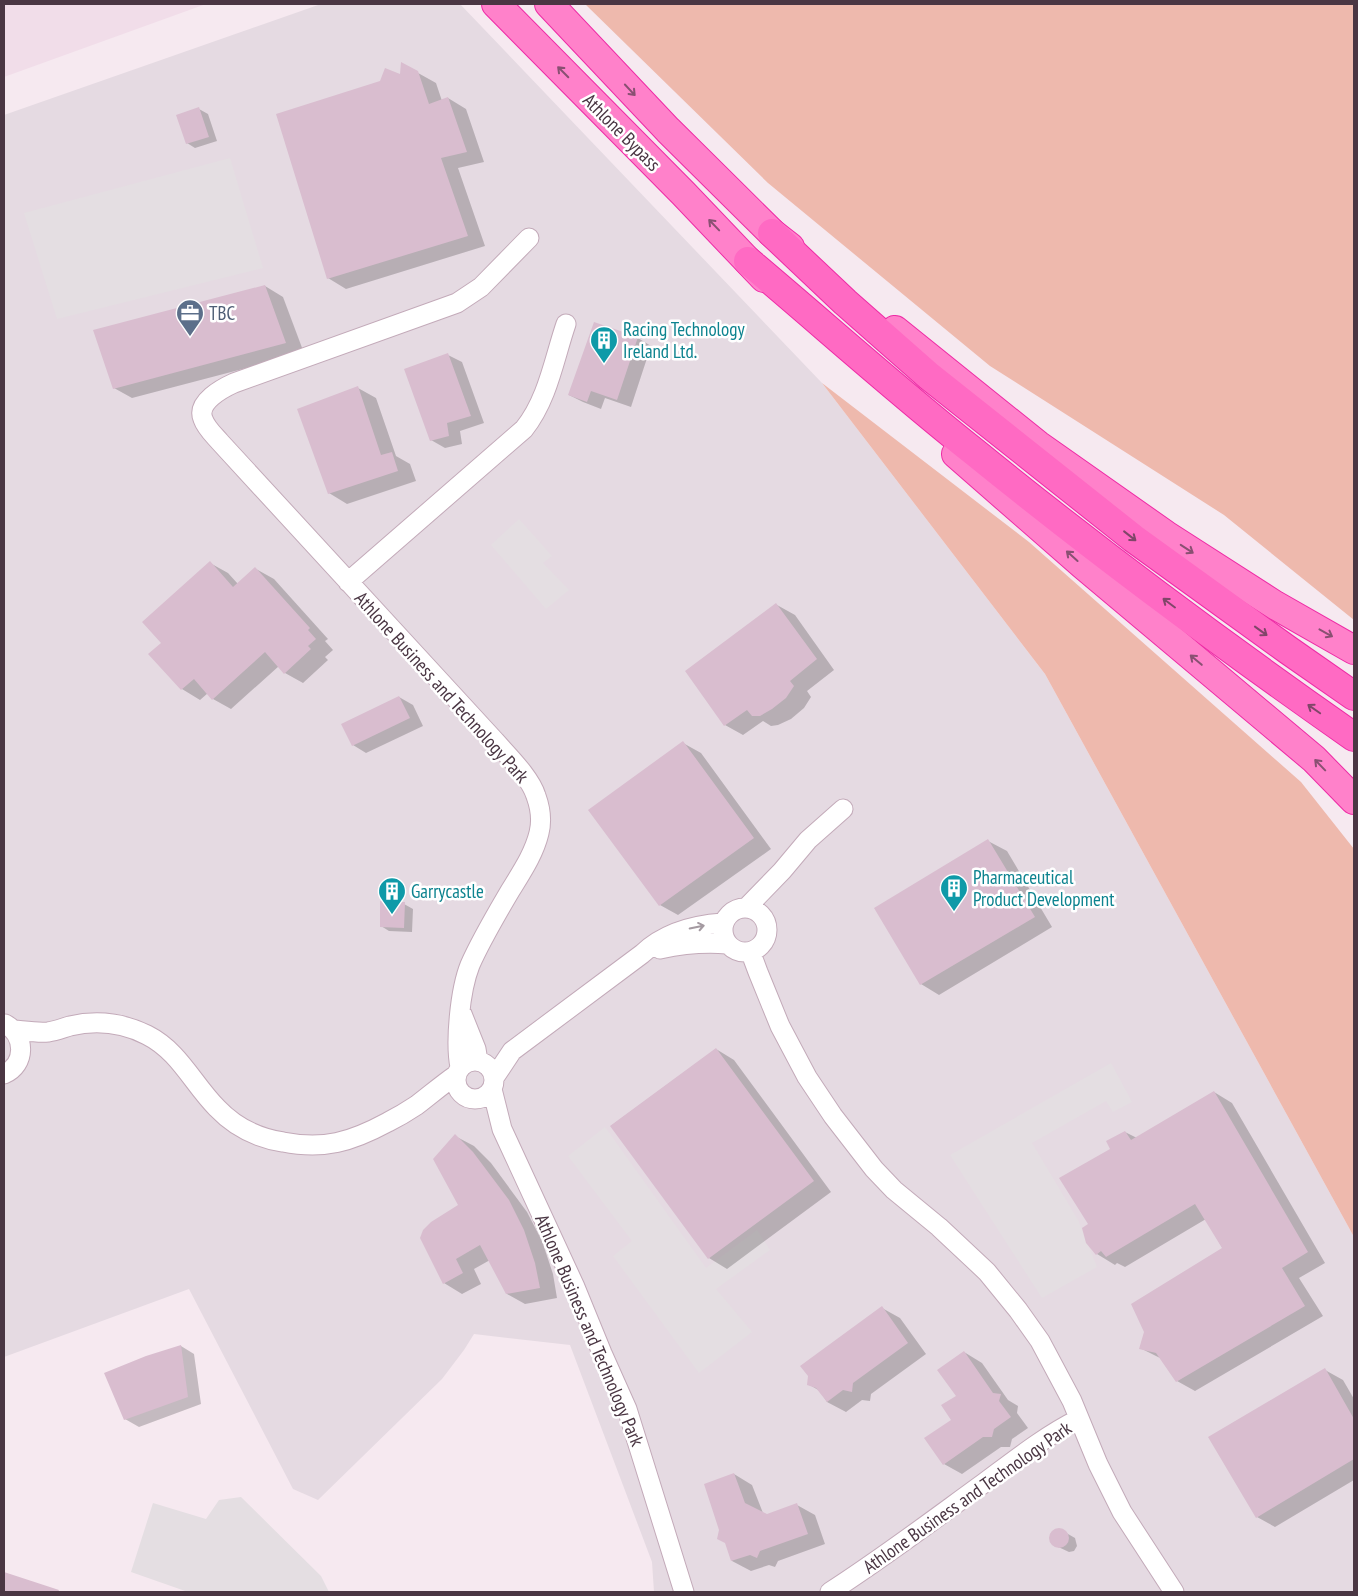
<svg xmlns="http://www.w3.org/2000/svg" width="1358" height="1596" viewBox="0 0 1358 1596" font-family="'PT Sans Narrow',sans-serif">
  <rect width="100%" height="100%" fill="#f6e9f0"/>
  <path fill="#f1dde9" d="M4,4H206L4,77Z"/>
  <path fill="#e5dae2" d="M321,4H460L822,383L1045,674L1354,1237V1592H654L652,1562L570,1345L474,1334L464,1350L442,1379L318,1500L293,1489L189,1289L4,1357V115Z"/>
  <path fill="#eeb9ad" d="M585,4H1354V620L1224,515L990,366L768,183Z
    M822,383L1029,542L1301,782L1354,849V1237L1045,674Z"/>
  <path fill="#e4dee2" d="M230,158L263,268L57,319L24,213Z
    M519,519L552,556L543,563L569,590L546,609L491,545Z
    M1111,1063L1132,1102L1113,1112L1106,1101L1032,1143L1078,1220L1097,1267L1042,1298L950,1155Z
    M605,1127L706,1268L757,1230L770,1250L716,1289L752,1332L699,1373L613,1256L632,1241L568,1156Z
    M241,1497L321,1576L329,1592H188L131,1572L153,1503L206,1519L219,1500Z"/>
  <path fill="#0003" d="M402,64L436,83L442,101L448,98L466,109L484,162L458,168L485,246L346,289L328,278L401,76Z
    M199,109L208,114L217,141L195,148L187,143Z
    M265,286L283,297L304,353L132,398L114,388Z
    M638,338L651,346L631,407L605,398L601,409L583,402L569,395Z
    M448,355L462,362L484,423L460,431L462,444L445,448L431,440Z
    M358,388L376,398L396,456L410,464L416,481L347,504L329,493Z
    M210,563L228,573L238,584L256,569L274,579L328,639L325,641L333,650L325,657L328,660L303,683L285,673L279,666L231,709L213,699L208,693L200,700L182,689L150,654L163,643Z
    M777,605L795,615L834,670L807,691L811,697L804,708L791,719L778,725L771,726L763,721L743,735L725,725Z
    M399,697L413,705L423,726L366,753L353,745Z
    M683,743L701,753L771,849L678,915L660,905Z
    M988,841L1007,851L1052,927L939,995L921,984Z
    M404,904L413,909L412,932L389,931L381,926Z
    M716,1049L734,1060L831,1192L727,1269L709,1258L611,1126Z
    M1214,1092L1232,1103L1325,1263L1299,1278L1323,1316L1195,1391L1177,1381L1162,1359L1140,1348L1145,1331L1223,1249L1206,1219L1125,1267L1117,1263L1115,1265L1097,1254L1087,1242L1090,1224L1112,1149L1125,1132L1137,1138Z
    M455,1136L474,1146L491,1163L527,1212L542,1241L553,1274L557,1298L525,1304L507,1294L490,1260L474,1269L481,1284L462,1294L444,1283L460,1206Z
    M882,1308L900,1318L926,1354L871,1394L870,1401L862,1400L846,1412L827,1402L820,1391L808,1384Z
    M181,1346L194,1354L201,1404L139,1427L125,1419Z
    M964,1352L982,1363L1008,1400L1018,1406L1017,1413L1028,1428L1012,1439L1010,1447H1001L962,1474L944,1464Z
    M1325,1370L1343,1380L1354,1399V1480L1275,1527L1257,1517Z
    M734,1474L752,1485L763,1513L767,1515L797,1505L815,1515L825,1544L778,1561L775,1567L769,1565L751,1571L732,1561L726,1542Z
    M1061,1530L1075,1538L1077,1546L1074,1551L1069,1552L1052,1544L1050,1539L1053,1532Z
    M4,1573L62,1592H4Z"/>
  <path fill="#d9bdcf" d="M401,62L418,71L429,104L448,97L467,152L441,158L468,236L327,279L276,114L380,81L385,68L400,74Z
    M199,107L209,137L186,144L176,115Z
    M265,285L286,343L113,389L93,330Z
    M594,322L638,337L617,400L591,391L587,402L568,395Z
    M448,353L471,416L447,423L449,436L430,441L404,369Z
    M358,386L381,455L392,452L398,471L328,494L297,409Z
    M210,561L233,587L255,567L310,628L308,630L316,639L308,646L311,649L284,674L265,652L212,700L194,679L181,690L148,654L161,643L142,622Z
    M776,603L817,659L790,681L794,686L786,698L772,709L760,716H752L747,710L724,726L685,671Z
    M399,696L410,718L352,746L341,724Z
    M683,741L754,838L659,906L588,810Z
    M988,839L1035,917L920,985L874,908Z
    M380,901L405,902L404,928L380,927Z
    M716,1048L814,1181L708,1259L610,1126Z
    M1214,1091L1308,1252L1282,1268L1305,1306L1176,1382L1156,1353L1139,1349L1144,1332L1131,1304L1222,1248L1195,1204L1106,1257L1101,1251L1096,1255L1086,1243L1082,1228L1088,1224L1059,1178L1110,1149L1106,1141L1125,1131L1131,1140Z
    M455,1134L473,1152L509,1200L524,1230L535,1263L540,1288L506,1294L480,1245L456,1259L463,1273L443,1284L420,1238L423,1230L431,1222L458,1205L433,1159Z
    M882,1306L908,1343L853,1383L852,1392L843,1390L827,1402L816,1388L807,1385L808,1376L800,1366Z
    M181,1345L188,1397L124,1420L104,1373L146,1356Z
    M964,1351L993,1393L1001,1394L999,1401L1011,1417L994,1429L992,1437H983L943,1465L924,1438L951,1420L941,1405L956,1396L937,1370Z
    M1325,1368L1354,1419V1459L1256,1518L1208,1437Z
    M734,1473L745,1503L767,1514L797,1503L808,1534L760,1551L757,1558L750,1555L731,1561L725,1543L717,1539L719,1530L704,1484Z
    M1049 1538a10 10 0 1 1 20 0a10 10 0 1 1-20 0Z
    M4,1572L59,1590L58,1592H4Z"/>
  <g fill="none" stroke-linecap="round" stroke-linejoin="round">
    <g stroke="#c3aab9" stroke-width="21">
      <path id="minor" d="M348,582L524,429C548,399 554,359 566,324
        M723 930a22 22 0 1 1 44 0a22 22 0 1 1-44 0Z
        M746,908L782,871L808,840L843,809
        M660,949C683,944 703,942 727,944
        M752,952V956L758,972L780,1026L807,1077L833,1116L874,1169L894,1190L939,1227L987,1272L1018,1310L1040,1341L1072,1401L1098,1464L1122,1512L1174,1592
        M462,1014L476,1049L478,1061
        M14,1030C25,1031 38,1033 48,1032C55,1031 63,1028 70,1026C96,1020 123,1023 147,1035C179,1051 193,1084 217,1108C235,1127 257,1138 283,1142C324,1150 351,1142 388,1122C398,1117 408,1111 417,1105C430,1095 443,1084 456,1075
        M456 1080a19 19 0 1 1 38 0a19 19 0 1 1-38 0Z
        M460,1067C455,1042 460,990 470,965C481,940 496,915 510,891C521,873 534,854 539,833C542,821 540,807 536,796C530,777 508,756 495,741L220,442C214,435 206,428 203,419C196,402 223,388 234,383L457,303L481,287L529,238
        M4,1074C26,1065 26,1035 5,1024
        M494,1078L512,1051L642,954C664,933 693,925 723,923
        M492,1089L502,1129L575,1287L602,1353L627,1409L684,1592
        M830,1592C883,1558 933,1520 984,1483C1015,1460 1045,1436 1079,1419"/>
    </g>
    <g stroke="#ee2ba6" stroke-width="30">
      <path id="trunk" d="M496,4L683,193L764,278
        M549,4L668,130L772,233L790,247
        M895,330L1038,445L1166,535L1275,605L1354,650
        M956,454L1083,565L1314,759L1354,800"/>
    </g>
    <g stroke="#ee2ba6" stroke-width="30">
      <path id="motorway" d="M772,233L845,302L929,376L1133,538L1288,650L1354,696
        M748,261C823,324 896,390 973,451C1096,551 1224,646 1354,737"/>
    </g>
    <use href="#minor" stroke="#fff" stroke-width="19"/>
    <use href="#trunk" stroke="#ff81ca" stroke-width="28"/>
    <use href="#motorway" stroke="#ff6ac3" stroke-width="28"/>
  </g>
  <defs><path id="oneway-shaft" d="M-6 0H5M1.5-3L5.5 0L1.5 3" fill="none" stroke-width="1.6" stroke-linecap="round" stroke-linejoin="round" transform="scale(1.25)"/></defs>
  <g stroke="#895072">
    <use href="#oneway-shaft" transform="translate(563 72) rotate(-135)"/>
    <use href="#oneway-shaft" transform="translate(630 90) rotate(47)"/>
    <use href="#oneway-shaft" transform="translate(714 225) rotate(-134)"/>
    <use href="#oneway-shaft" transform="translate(1187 549) rotate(33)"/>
    <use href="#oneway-shaft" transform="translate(1072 556) rotate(-138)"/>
    <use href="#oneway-shaft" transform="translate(1326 633) rotate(29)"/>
    <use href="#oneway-shaft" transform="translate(1196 660) rotate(-140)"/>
    <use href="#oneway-shaft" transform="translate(1320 765) rotate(-134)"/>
  </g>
  <g stroke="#804669">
    <use href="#oneway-shaft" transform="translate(1130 536) rotate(38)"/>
    <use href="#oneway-shaft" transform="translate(1169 603) rotate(-143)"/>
    <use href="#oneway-shaft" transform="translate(1261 631) rotate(36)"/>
    <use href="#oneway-shaft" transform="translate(1314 709) rotate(-145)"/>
  </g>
  <use stroke="#a49aa1" href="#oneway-shaft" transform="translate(697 927) rotate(-12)"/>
  <defs>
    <g id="office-pin" transform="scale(1.4375)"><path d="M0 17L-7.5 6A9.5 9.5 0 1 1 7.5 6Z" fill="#5c6f8a" stroke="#fff"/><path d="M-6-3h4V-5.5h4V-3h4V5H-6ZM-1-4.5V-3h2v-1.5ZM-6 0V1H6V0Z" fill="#fff"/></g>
    <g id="building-pin" transform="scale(1.4375)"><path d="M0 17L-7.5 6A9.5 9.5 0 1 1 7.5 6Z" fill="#0f9aa8" stroke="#fff"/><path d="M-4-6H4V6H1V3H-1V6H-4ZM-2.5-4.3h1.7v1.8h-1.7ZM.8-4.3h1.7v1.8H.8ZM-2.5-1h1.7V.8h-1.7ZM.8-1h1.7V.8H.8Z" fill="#fff"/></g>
  </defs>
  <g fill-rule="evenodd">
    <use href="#office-pin" x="190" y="313"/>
    <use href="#building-pin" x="604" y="340"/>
    <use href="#building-pin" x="954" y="888"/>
    <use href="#building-pin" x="392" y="891"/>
  </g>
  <g text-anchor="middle" stroke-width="5" stroke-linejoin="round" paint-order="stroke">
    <g font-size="19" fill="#4a3643" stroke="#fff">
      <text transform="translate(622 132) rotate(45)" y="7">Athlone Bypass</text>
      <text transform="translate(442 687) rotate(48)" y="7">Athlone Business and Technology Park</text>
      <text transform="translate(590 1330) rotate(67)" y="7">Athlone Business and Technology Park</text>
      <text transform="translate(967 1497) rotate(-35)" y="7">Athlone Business and Technology Park</text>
    </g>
    <g font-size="19" fill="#4e5e75" stroke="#fff" text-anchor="start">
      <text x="209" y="320">TBC</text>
    </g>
    <g font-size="19" fill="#0d838f" stroke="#fff" text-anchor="start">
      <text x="623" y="336">Racing Technology<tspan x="623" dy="22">Ireland Ltd.</tspan></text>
      <text x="973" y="884">Pharmaceutical<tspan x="973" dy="22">Product Development</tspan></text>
      <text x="411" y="898">Garrycastle</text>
    </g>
  </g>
  <rect width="1358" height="1596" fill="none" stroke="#4a3643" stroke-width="10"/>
</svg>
